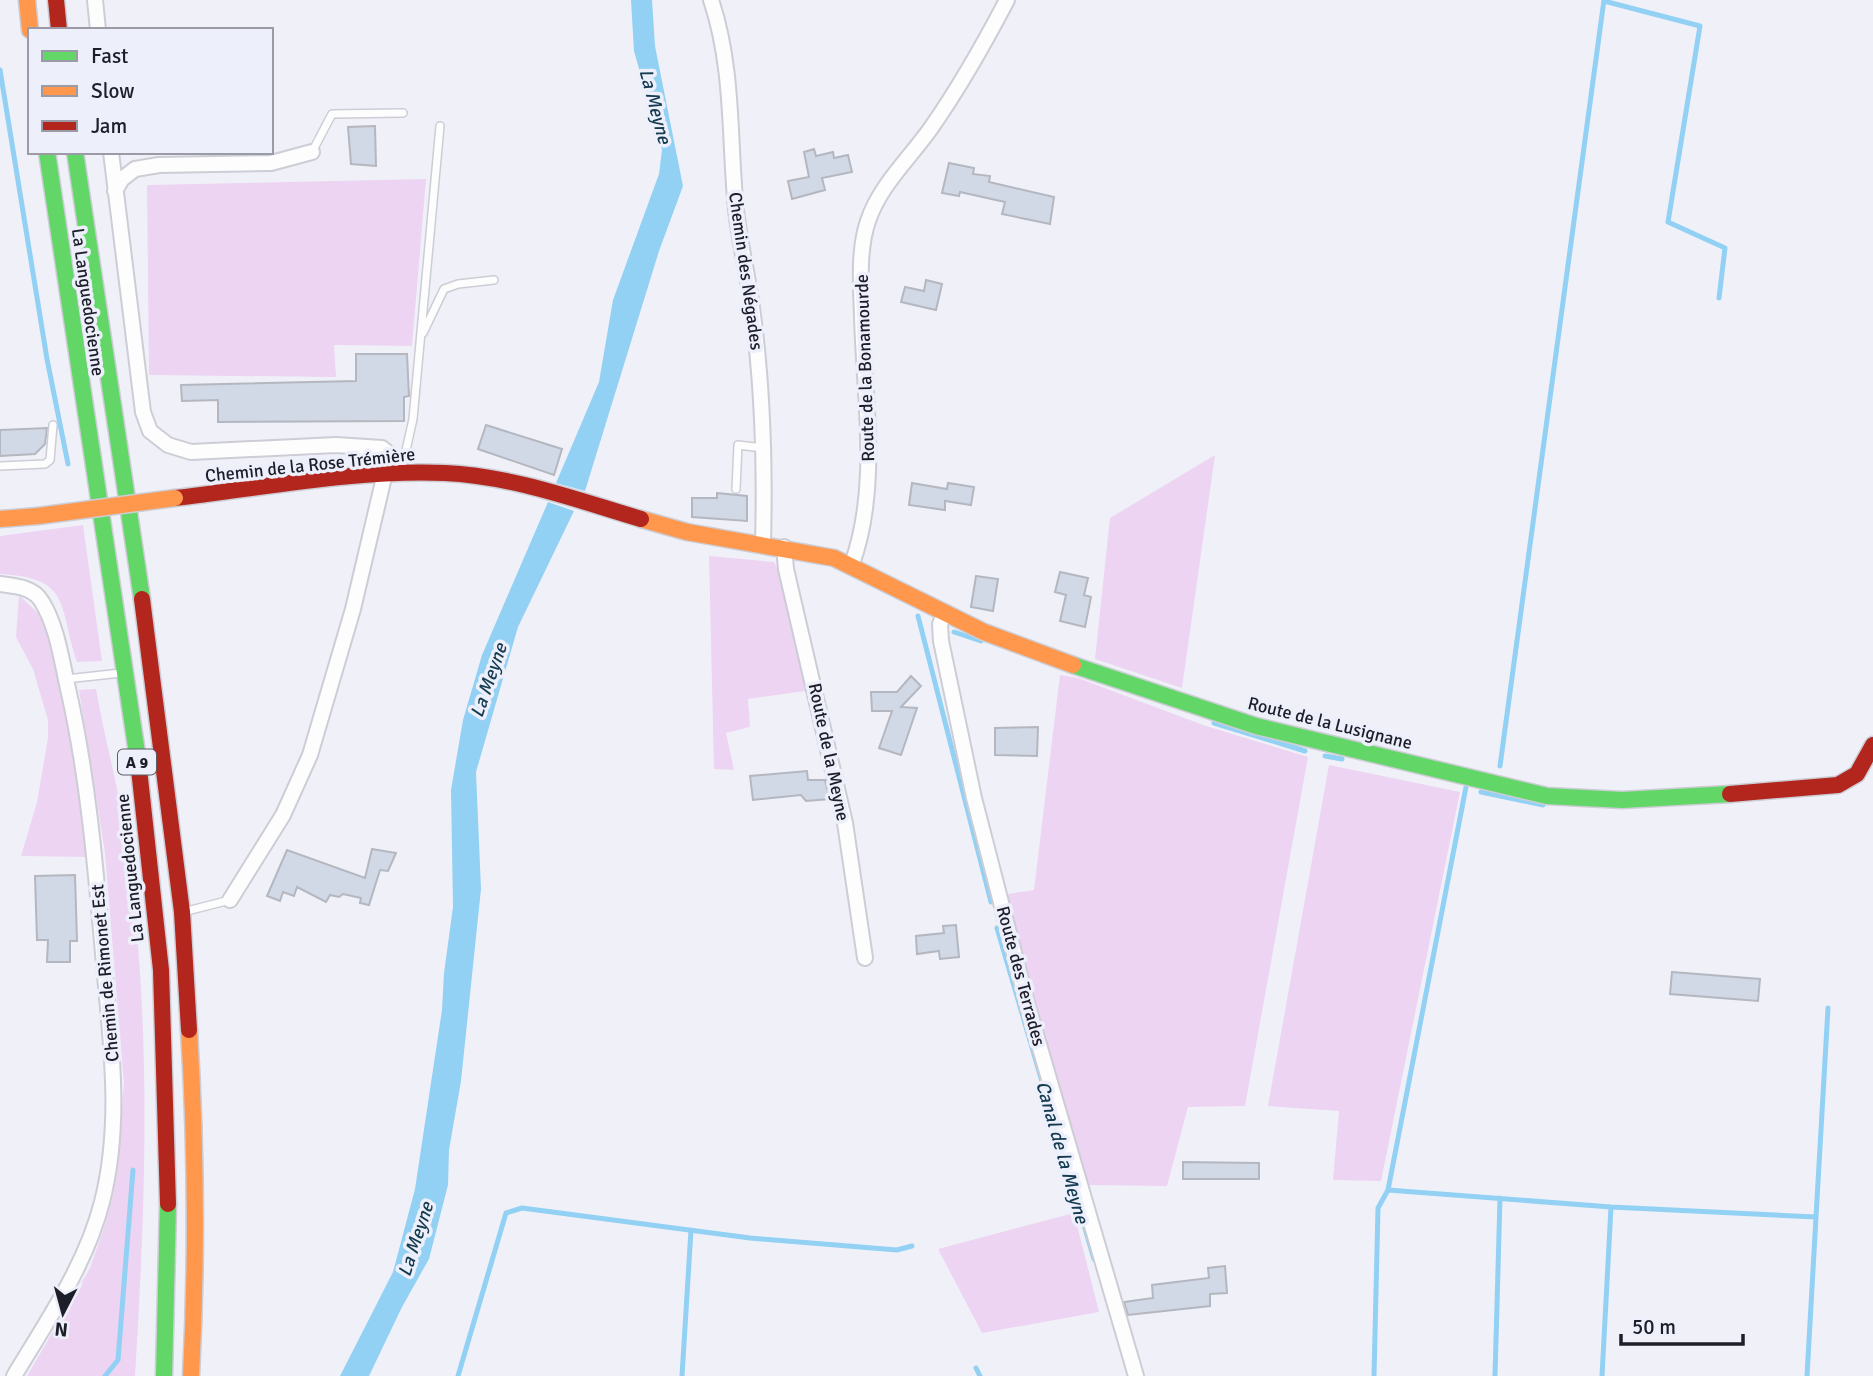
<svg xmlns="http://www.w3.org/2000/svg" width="1873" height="1376" viewBox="0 0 1873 1376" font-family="Signika,sans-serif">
  <rect width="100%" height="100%" fill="#f0f1f8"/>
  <path fill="#edd4f2" d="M426,179L412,346L334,345L336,377L149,375L147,185Z
    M1215,455L1182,688L1095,659L1110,518Z
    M83,525L102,661L77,662C58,605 72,578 0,574V536Z
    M709,556L774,562L780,573L806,682L805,691L748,699L750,727L726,733L734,770L714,769Z
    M19,595L40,615L48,634L67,712L81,790L89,857L21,856L37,802L48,738V720L33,669L16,637Z
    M1060,675L1078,678L1203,725L1308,757L1245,1106L1188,1107L1167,1186L1086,1185L1012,920L1008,894L1034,890Z
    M96,689C105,741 120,793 127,845C152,1022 146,1199 135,1376H27L90,1268L106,1222L114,1191L124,1084L105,853L79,690Z
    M1329,765L1460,792L1381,1181L1333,1180L1339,1111L1268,1106Z
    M1074,1213L1099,1312L982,1333L938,1249Z"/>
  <path fill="#92d0f4" d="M631,0H652L655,46L683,186L659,251L585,491L556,483L599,382L613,300L659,174L662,150L634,51Z
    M548,502L574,511L518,627L476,772L481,889L461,1081L449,1150L448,1185L429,1259L402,1307L369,1376H340L393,1272L415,1189L442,1010L444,973L453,907L451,790L463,720L482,655Z"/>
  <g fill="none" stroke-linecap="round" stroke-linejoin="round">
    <path stroke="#92d0f4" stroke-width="5" d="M1604,1L1700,26L1668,222L1725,248L1719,298
      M0,70L47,359L68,464
      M918,616L991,902
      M954,632L981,641
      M1214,723L1305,751
      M1325,756L1342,759
      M1500,766L1604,0
      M1466,787L1388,1190L1611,1207L1816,1217L1828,1008
      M1481,792L1543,805
      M997,928L1094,1259
      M976,1368L980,1376
      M105,1376L118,1360L133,1170
      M458,1376L506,1213L522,1208L750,1238L897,1250L912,1246
      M682,1376L691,1230
      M1374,1376L1378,1208L1388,1190
      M1495,1376L1500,1198
      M1602,1376L1611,1207
      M1807,1376L1816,1217"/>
  </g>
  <path fill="#d1d8e6" stroke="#b4b7bf" stroke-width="2" d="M375,126L376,166L351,164L348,127Z
    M814,149L816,156L833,152L834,158L848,155L852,172L822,178L825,190L792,199L788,181L809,177L804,152Z
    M949,163L974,168L973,174L990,176L989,182L1054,197L1050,224L1002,214L1005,202L960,192L959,196L942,193Z
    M926,280L942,284L936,310L901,302L905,287L924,291Z
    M356,354H407L409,396L404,397V421L218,422V400L182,401L181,385L356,381Z
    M486,425L562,449L554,475L478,449Z
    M47,428L45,444L35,454L0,456V430Z
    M912,483L947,489L948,483L974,487L971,505L945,501V510L909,505Z
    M717,493L747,496V521L692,517V498H717Z
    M1060,572L1088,578L1084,595L1091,597L1085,627L1060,621L1066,595L1055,592Z
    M976,576L998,579L993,611L971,607Z
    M911,676L921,686L901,707L917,708L901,755L879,748L892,711H872L871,692H897Z
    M1038,727L1037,756L995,755V728Z
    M807,771L808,780H825L830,799L806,801L801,795L753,800L750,776Z
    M372,849L396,853L388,871L380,870L369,905L360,903L361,898L343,894L339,897L330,895L326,902L297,887L294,896L283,892L280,901L267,896L287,850L365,878Z
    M75,875L77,941H70V962H47L48,940H37L35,876Z
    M956,925L959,957L940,959L939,951L917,954L916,936L944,933L943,926Z
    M1672,972L1760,979L1758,1001L1670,994Z
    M1183,1162L1259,1163V1179H1183Z
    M1225,1266L1227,1293L1210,1294V1306L1128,1315L1124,1302L1153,1298L1152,1285L1209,1278L1208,1268Z"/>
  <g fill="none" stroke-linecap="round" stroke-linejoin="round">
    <g stroke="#cccdd5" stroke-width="10">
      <path id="lane" d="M312,152L332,114L403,113
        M423,333L444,289L458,284L494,280
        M0,466L45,464L50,460L53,425
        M402,468L413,419L440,126
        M736,489L738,445L763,448
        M66,679L121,673
        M187,911L230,900"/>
    </g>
    <g stroke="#cccdd5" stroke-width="18">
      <path id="street" d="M95,0L98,30
        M711,0C734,68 729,140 736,210C740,246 749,280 753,315C763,391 765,467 763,543
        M111,152L143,412L150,431L168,445L191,452L336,445L382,448L392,456L401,472
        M115,191L122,179L135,169L159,165L271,163L312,152
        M784,547L786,569L845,823L865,958
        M852,564C880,486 864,398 862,316C861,286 858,250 868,221C880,185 910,158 931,128C959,88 984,44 1007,0
        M0,584C15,586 34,587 42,602C58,628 62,664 69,693C89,783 96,873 104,965C111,1044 122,1124 102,1202C86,1265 47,1321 14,1376
        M945,612L940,624L941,641L974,798L1028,1007L1136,1376
        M230,900L283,815L310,755L353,609L385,473"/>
    </g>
    <g stroke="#cccdd5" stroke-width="19">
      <path id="fast" d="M47,152L138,760
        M75,152L142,599
        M1073,665L1256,726L1547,796L1622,800L1730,794
        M164,1376L168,1204"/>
    </g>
    <g stroke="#cccdd5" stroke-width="19">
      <path id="slow" d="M27,0L30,30
        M0,519L38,516
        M641,519L687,532L834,558L984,632L1073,665
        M189,1030C196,1146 197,1260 191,1376"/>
    </g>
    <g stroke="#cccdd5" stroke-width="19">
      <path id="jam" d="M56,0L59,30
        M175,498C261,488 359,469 445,473C512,476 577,500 641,519
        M142,599L182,912L189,1030
        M138,760L161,970L168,1204
        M1730,794L1838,785L1857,774L1873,745"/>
    </g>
    <use href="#lane" stroke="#fdfdfe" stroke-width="7"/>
    <use href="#street" stroke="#fdfdfe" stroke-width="14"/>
    <use href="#fast" stroke="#63d668" stroke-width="16"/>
    <use href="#slow" stroke="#ff974d" stroke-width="16"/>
    <use href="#jam" stroke="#b3261e" stroke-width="16"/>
    <g stroke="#cccdd5" stroke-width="19" stroke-linecap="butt">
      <path id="slow-bridge" d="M38,516L175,498"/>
    </g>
    <use href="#slow-bridge" stroke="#ff974d" stroke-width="16"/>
  </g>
  <g text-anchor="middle" stroke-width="7" stroke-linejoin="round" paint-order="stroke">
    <rect fill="#edeffb" stroke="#5b5d68" stroke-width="2" x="118" y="749.5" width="38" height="25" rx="5"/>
    <g font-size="16" font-weight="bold" fill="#1d1e29">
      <text x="137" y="768">A 9</text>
    </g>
    <g font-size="18" fill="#1d1e29" stroke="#edeffb">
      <text transform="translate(746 271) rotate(82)" y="6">Chemin des Négades</text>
      <text transform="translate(88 302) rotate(82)" y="6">La Languedocienne</text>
      <text transform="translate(865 368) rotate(-92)" y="6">Route de la Bonamourde</text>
      <text transform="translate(310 465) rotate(-6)" y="6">Chemin de la Rose Trémière</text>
      <text transform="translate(1330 723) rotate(14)" y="6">Route de la Lusignane</text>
      <text transform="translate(829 752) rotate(78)" y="6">Route de la Meyne</text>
      <text transform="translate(130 868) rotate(-96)" y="6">La Languedocienne</text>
      <text transform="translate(105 973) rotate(-95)" y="6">Chemin de Rimonet Est</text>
      <text transform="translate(1021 976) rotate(75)" y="6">Route des Terrades</text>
    </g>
    <g font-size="19" font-style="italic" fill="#143b4f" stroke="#edeffb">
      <text transform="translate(656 106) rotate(75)" y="7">La Meyne</text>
      <text transform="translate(488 680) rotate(-71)" y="7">La Meyne</text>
      <text transform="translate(1063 1152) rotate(74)" y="7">Canal de la Meyne</text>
      <text transform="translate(415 1239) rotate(-72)" y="7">La Meyne</text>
    </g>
  </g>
  <rect x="28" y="28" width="245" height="126" fill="#edeffb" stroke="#9a9ba7" stroke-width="2"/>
  <rect x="42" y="51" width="35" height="10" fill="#63d668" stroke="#9a9ba7" stroke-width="2"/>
  <text x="91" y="63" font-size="21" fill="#1d1e29">Fast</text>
  <rect x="42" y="86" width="35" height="10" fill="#ff974d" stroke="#9a9ba7" stroke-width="2"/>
  <text x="91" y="98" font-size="21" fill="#1d1e29">Slow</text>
  <rect x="42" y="121" width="35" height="10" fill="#b3261e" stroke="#9a9ba7" stroke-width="2"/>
  <text x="91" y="133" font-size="21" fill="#1d1e29">Jam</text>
  <g transform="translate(63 1313) rotate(186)" stroke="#edeffb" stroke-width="5" paint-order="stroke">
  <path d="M0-5L12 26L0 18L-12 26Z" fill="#1d1e29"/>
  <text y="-10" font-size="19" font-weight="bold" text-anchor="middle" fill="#1d1e29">N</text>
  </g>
  <path d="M1621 1334v10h122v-10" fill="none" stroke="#1d1e29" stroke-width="3.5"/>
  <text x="1632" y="1334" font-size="21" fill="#1d1e29" stroke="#edeffb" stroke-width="5" paint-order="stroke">50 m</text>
</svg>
